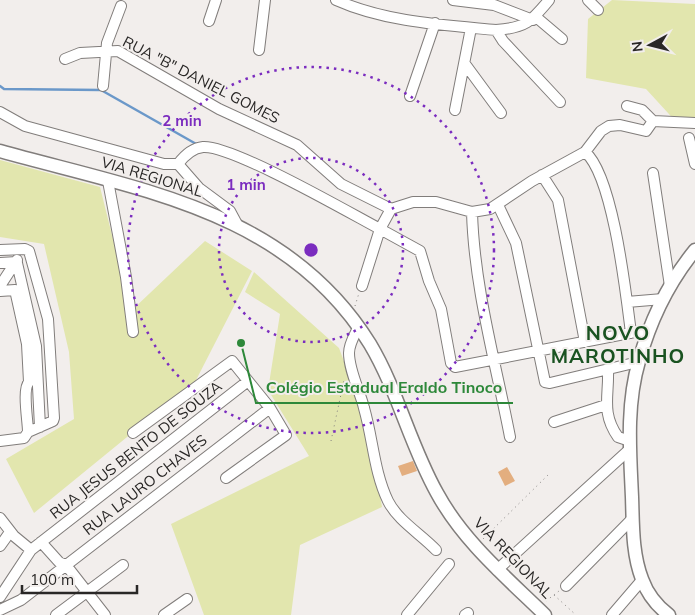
<svg xmlns="http://www.w3.org/2000/svg" width="695" height="615" viewBox="0 0 695 615" font-family="Mulish,sans-serif">
  <rect width="100%" height="100%" fill="#f2eeec"/>
  <path fill="#e2e6ae" d="M612,0L695,4V124L679,125L646,89L586,78L588,19Z
    M0,160L100,187L131,311L205,241L252,271L193,386L132,433L34,513L6,459L74,419L69,352L44,244L0,237Z
    M254,272L339,348L369,429L382,507L300,545L291,615H204L171,524L309,456L268,390L280,314L245,292Z"/>
  <g fill="none" stroke-linecap="round" stroke-linejoin="round">
    <path stroke="#6b98c9" stroke-width="2.5" d="M0,86L4,89L101,90L198,145"/>
  </g>
  <path fill="#e3ae7f" d="M413,461L417,471L402,476L398,466Z
    M507,467L515,481L505,486L498,472Z"/>
  <g fill="none" stroke-linecap="round" stroke-linejoin="round">
    <g stroke="#817d7b" stroke-width="12">
      <path id="minor" d="M336,0C385,22 443,25 496,30C525,28 531,22 549,0
        M453,0L494,5L533,20
        M588,0L598,10
        M536,17L562,39
        M209,21L216,0
        M496,30L503,41L560,102
        M259,50L265,0
        M65,59L80,53L118,51L219,109L297,145L341,184L391,209
        M465,64L501,113
        M103,86L107,43L121,6
        M410,96L435,23
        M627,106L642,110L653,121L695,123
        M455,110L471,28
        M0,112L25,126L164,164H178L199,188L230,211L237,224
        M689,138L695,164
        M585,152C613,175 626,294 631,333
        M178,164C184,156 193,148 203,147C232,145 348,212 380,229L420,251L429,281L441,309L451,363L455,367L650,329
        M653,173L670,286
        M542,175L558,200L585,342
        M108,181L126,277L133,332
        M498,205L516,243L545,382L550,383L638,362
        M472,212C474,287 496,364 510,437
        M0,250L25,249L29,251L48,319L54,418L53,421L28,432L24,438L0,441
        M0,263L17,262
        M17,263L36,346L40,427
        M0,286L17,260
        M362,286L380,229L391,209L413,202H436L472,212L490,209L532,181L585,152L601,131L609,126L620,125L646,131L653,121
        M0,291L15,290L27,344L29,382C22,389 28,421 28,432
        M627,302L663,299
        M358,328C354,336 349,344 349,353C349,371 360,391 364,408C373,439 374,472 388,501C398,521 421,534 436,550
        M608,371C609,396 601,413 618,437L630,441
        M554,422L606,405
        M133,433L232,361L270,408L286,435L226,478
        M0,518L14,536L31,550
        M41,542L59,562L66,565
        M0,546L10,532
        M66,565L105,615
        M497,570L630,449
        M566,586L632,519
        M0,597L31,550L248,381
        M0,610L21,600L270,408
        M56,615L123,565
        M164,615L187,599
        M407,615L449,564
        M465,615L468,613
        M612,615L642,580"/>
    </g>
    <g stroke="#817d7b" stroke-width="15">
      <path id="major" d="M0,151C139,190 287,210 370,344C398,391 410,445 437,493C463,541 506,577 545,615
        M669,615C657,606 647,593 642,579C632,553 633,524 632,497C630,452 626,405 639,361C650,321 669,282 695,250"/>
    </g>
    <path stroke="#84817f" stroke-width="1" stroke-dasharray="1 4" stroke-linecap="butt" d="M355,306L359,293
      M331,441L344,380
      M483,539L549,474
      M554,595L576,615
      M546,601L559,591"/>
    <use href="#minor" stroke="#fff" stroke-width="10"/>
    <use href="#major" stroke="#fff" stroke-width="12"/>
  </g>
  <g fill="none" stroke="#7b2cbf" stroke-width="2.5" stroke-dasharray="2.5 5">
    <circle cx="311" cy="250" r="92"/>
    <circle cx="311" cy="250" r="183"/>
  </g>
  <g text-anchor="middle" stroke-width="4" stroke-linejoin="round" paint-order="stroke">
    <g font-size="15" fill="#292726" stroke="#f2eeec">
      <text transform="translate(201 80) rotate(27)" y="5">RUA "B" DANIEL GOMES</text>
      <text transform="translate(152 177) rotate(17)" y="5">VIA REGIONAL</text>
      <text transform="translate(136 450) rotate(-38)" y="5">RUA JESUS BENTO DE SOUZA</text>
      <text transform="translate(145 485) rotate(-38)" y="5">RUA LAURO CHAVES</text>
      <text transform="translate(513 558) rotate(46)" y="5">VIA REGIONAL</text>
    </g>
    <g font-size="20" font-weight="bold" letter-spacing="1" fill="#1a5321" stroke="#f2eeec">
      <text x="618" y="340">NOVO<tspan x="618" dy="23">MAROTINHO</tspan></text>
    </g>
  </g>
  <circle cx="311" cy="250" r="8" fill="#7b2cbf" stroke="#f2eeec" stroke-width="2.5"/>
  <g font-size="15" text-anchor="middle" font-weight="bold" fill="#7b2cbf" stroke="#f2eeec" stroke-width="4" stroke-linejoin="round" paint-order="stroke">
    <text x="182" y="126">2 min</text>
    <text x="246" y="190">1 min</text>
  </g>
  <path fill="none" stroke="#2d8839" stroke-width="2" d="M241 343L256 403H513"/>
  <circle fill="#2d8839" stroke="#f2eeec" stroke-width="2" cx="241" cy="343" r="5"/>
  <g font-size="16" text-anchor="middle" font-weight="bold" fill="#2d8839" stroke="#f2eeec" stroke-width="4" stroke-linejoin="round" paint-order="stroke">
    <text x="384" y="393">Colégio Estadual Eraldo Tinoco</text>
  </g>
  <g transform="translate(650 45) rotate(263)" stroke="#f2eeec" stroke-width="4" paint-order="stroke">
  <path d="M0-4L9 19L0 12L-9 19Z" fill="#292726"/>
  <text y="-8" font-size="14" font-weight="bold" text-anchor="middle" fill="#292726">N</text>
  </g>
  <path d="M22 585v8h115v-8" fill="none" stroke="#292726" stroke-width="2.5"/>
  <text x="30" y="585" font-size="15" fill="#292726" stroke="#f2eeec" stroke-width="4" paint-order="stroke">100 m</text>
</svg>
